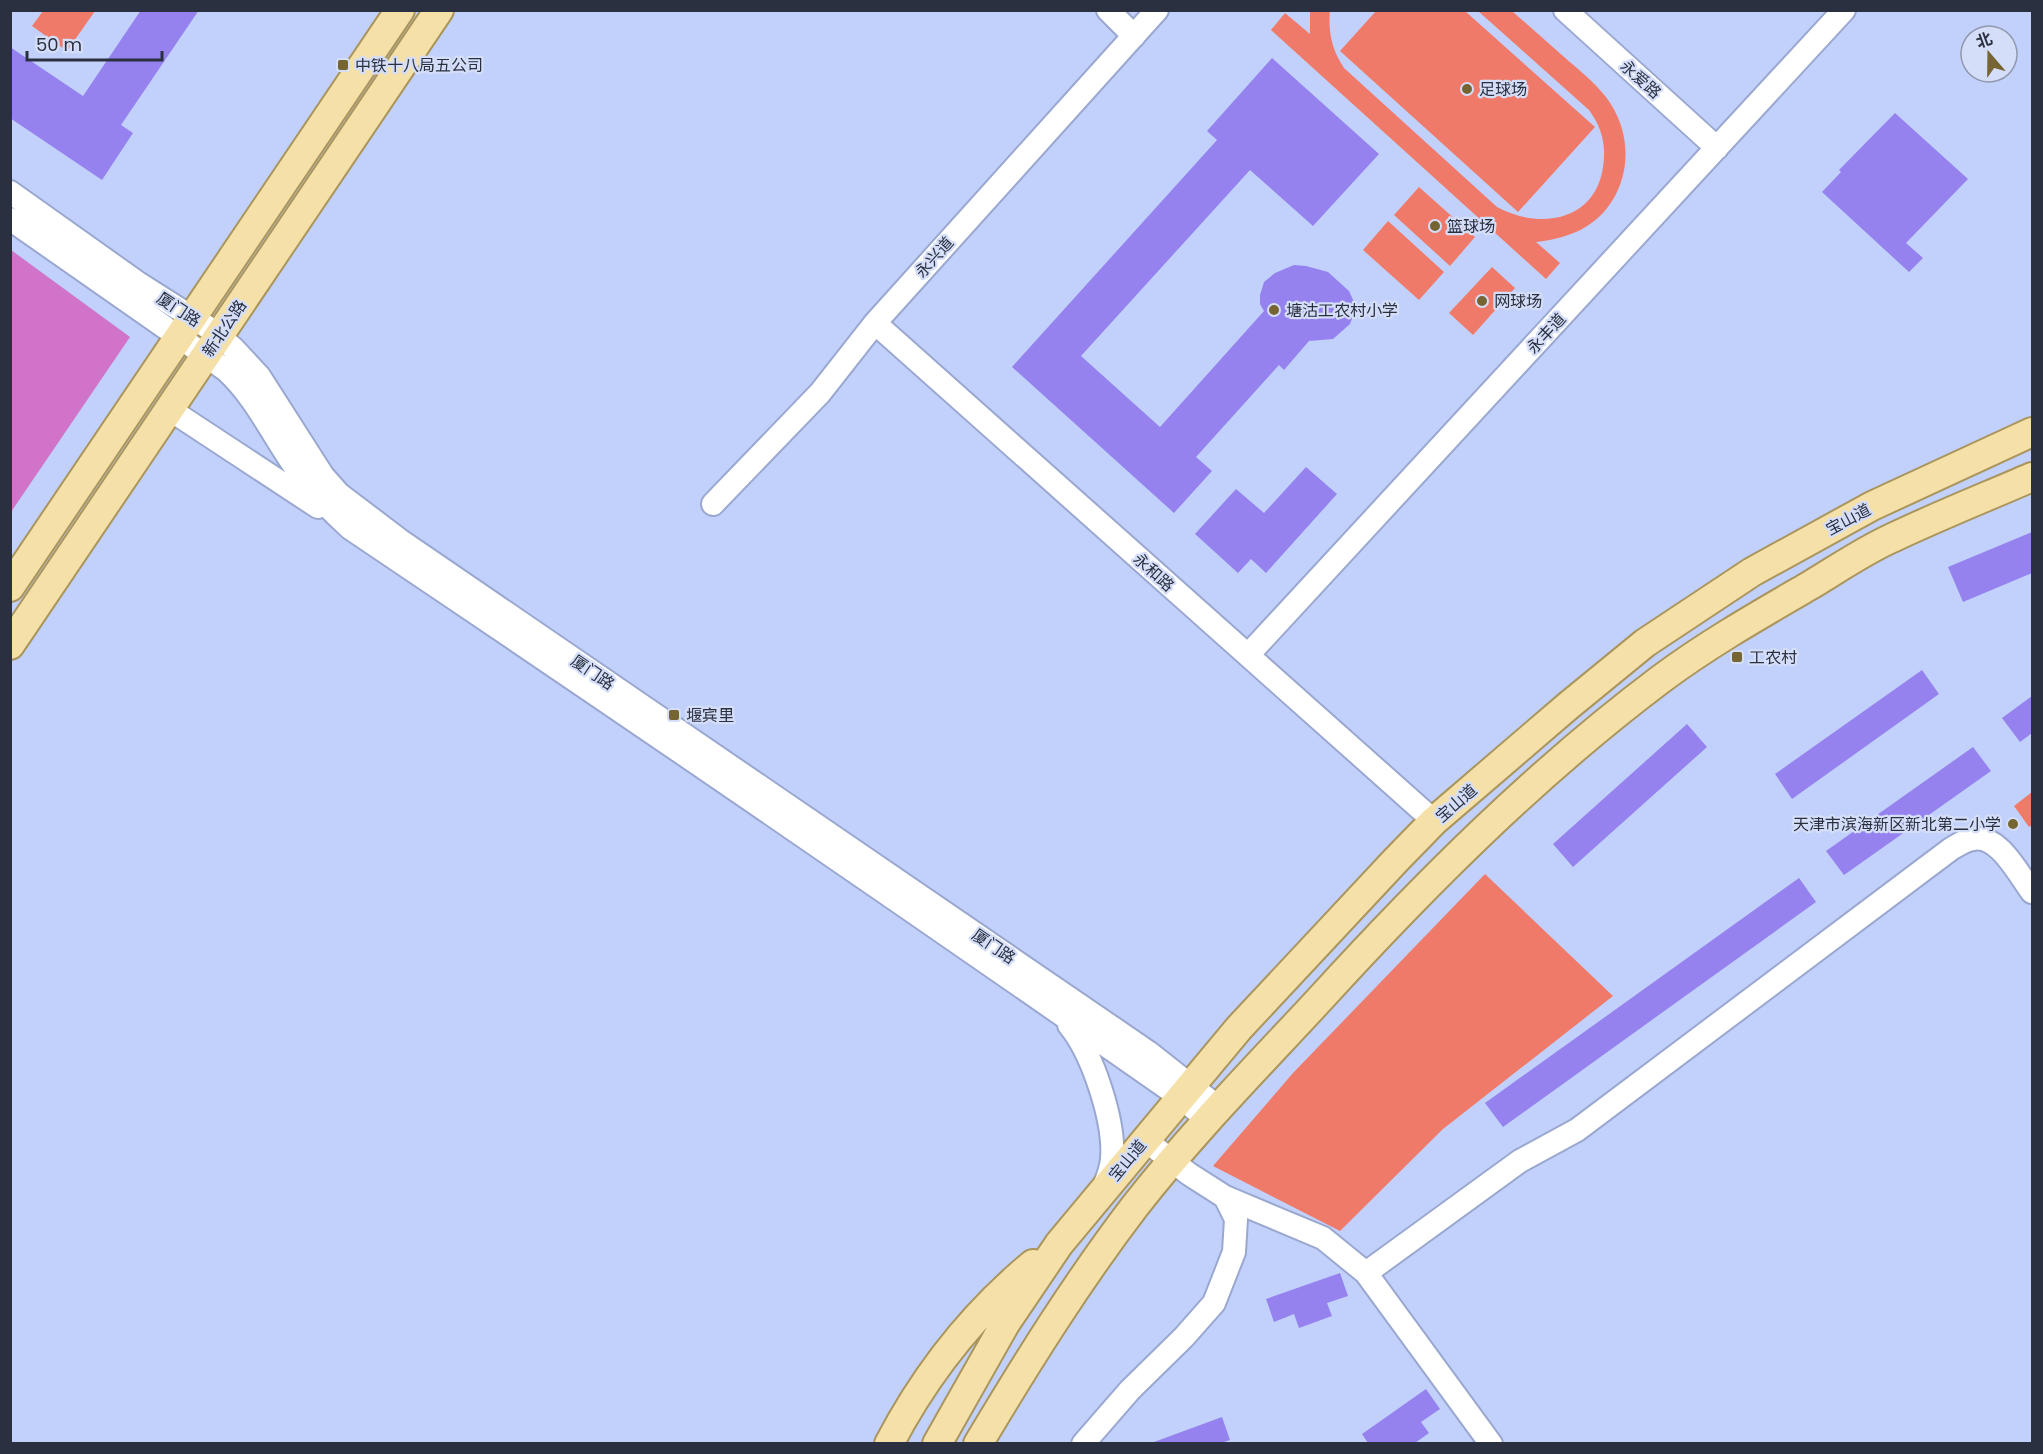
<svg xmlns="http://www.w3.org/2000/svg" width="2043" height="1454" viewBox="0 0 2043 1454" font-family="Poppins,'Noto Sans SC',sans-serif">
  <rect width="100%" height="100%" fill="#c2d1fb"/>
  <path fill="#f07a69" d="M43,11V10L95,11L67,51L32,26Z
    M1310,11H1330C1328,32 1332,50 1344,68L1497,207C1544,232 1601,219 1604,158C1605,140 1600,125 1589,110L1478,11H1512C1529,26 1546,41 1563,56C1578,69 1594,82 1606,97C1628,126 1632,164 1615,196C1598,227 1570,238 1536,242L1560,263L1546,279L1271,30L1285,13L1310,34Z
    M1376,11H1465L1595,127L1518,212L1340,51Z
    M1419,187L1475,237L1450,266L1394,215Z
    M1388,221L1444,272L1419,300L1363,250Z
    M1492,267L1515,288L1473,335L1449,313Z
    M2032,792V825L2029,827L2014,806Z
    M1485,874L1613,996L1443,1129L1340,1231L1213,1166L1293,1073Z"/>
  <path fill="#d073c9" d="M11,250L130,337L11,512Z"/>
  <path fill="#9582ef" d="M141,10H199L121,125L133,133L102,180L10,118V47L83,96Z
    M1272,58L1379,154L1313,226L1250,170L1081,356L1160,427L1264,311L1260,304V295L1264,282L1275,273L1294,265L1306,266L1328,272L1349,291L1354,302V313L1350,324L1333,339L1309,341L1284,370L1279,365L1196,457L1212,471L1174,513L1012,367L1217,140L1207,131Z
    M1895,113L1968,179L1906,243L1923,258L1909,272L1822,192L1841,172L1839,170Z
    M1306,467L1337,494L1266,573L1251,559L1238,573L1195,534L1236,489L1264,513Z
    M2032,532V573L1963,602L1948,567Z
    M1922,670L1939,694L1792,799L1775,774Z
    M2032,696V733L2020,742L2002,718Z
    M1687,724L1707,747L1573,867L1553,844Z
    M1973,747L1991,771L1844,875L1826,851Z
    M1799,878L1816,902L1503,1127L1485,1103Z
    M1340,1273L1348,1296L1327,1303L1332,1316L1299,1328L1294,1314L1274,1322L1266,1299Z
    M1426,1389L1440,1409L1421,1422L1429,1433L1415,1443H1368L1362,1434Z
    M1222,1417L1230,1440L1221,1443H1155L1154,1442Z"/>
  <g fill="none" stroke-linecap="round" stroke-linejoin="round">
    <g stroke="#9aa8d0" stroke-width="26">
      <path id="minor" d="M1108,10L1134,36
        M1565,10L1717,148
        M10,192L138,283L212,330L233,348L259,376L323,476L339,494L401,541L1148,1052L1219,1108
        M10,219L226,370C254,396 270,430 291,461C307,486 328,508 350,528C628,715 905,905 1180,1097L1208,1120
        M875,323L1434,821
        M169,409L318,507
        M713,504L820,393L875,323L1157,10
        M1248,655L1844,10
        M1069,1025C1093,1054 1115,1122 1112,1159C1111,1169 1108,1177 1104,1186
        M1145,1140L1189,1174L1225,1197L1323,1238L1366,1273L1491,1444
        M1366,1273L1520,1161L1577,1130L1951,849C1958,845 1965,840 1973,839C1998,833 2019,875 2032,892
        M1083,1444L1130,1390L1184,1337L1214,1303L1234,1252L1236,1219L1225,1197"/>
    </g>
    <g stroke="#aa955d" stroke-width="32">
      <path id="major" d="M10,587L400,10
        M10,645L439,10
        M889,1444C925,1375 974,1313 1033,1264
        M937,1444L1005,1324L1059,1244L1239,1028L1396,860L1434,821L1568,706L1645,643L1752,572L1872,506L2032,432
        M978,1444C1027,1362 1077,1282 1135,1206C1192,1133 1257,1067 1320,999C1425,884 1536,773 1661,679C1708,644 1759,615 1809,586C1836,570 1863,551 1892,538C1938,516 1986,497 2032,477"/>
    </g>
    <use href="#minor" stroke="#fff" stroke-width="22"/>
    <use href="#major" stroke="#f5e0a7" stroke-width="28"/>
  </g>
  <g fill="#766432" stroke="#d5def8" stroke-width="2">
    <rect x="337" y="59" width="12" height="12" rx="3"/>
    <circle cx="1467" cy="89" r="6"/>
    <circle cx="1435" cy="226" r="6"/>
    <circle cx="1482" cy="301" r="6"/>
    <circle cx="1274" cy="310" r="6"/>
    <rect x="1731" y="651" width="12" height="12" rx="3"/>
    <rect x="668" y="709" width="12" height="12" rx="3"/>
    <circle cx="2013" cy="824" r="6"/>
  </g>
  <g text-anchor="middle" stroke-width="4.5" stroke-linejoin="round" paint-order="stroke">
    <g font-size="16" fill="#2b3040" stroke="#d5def8" text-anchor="start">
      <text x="355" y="71">中铁十八局五公司</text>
      <text x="1479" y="95">足球场</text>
      <text x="1447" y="232">篮球场</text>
      <text x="1494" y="307">网球场</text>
      <text x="1286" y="316">塘沽工农村小学</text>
      <text x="1749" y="663">工农村</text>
      <text x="686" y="721">堰宾里</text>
      <text x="2001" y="830" text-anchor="end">天津市滨海新区新北第二小学</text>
    </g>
    <g font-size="16" fill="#2b3040" stroke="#d5def8">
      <text transform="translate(1641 79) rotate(42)" y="6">永爱路</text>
      <text transform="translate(934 257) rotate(-48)" y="6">永兴道</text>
      <text transform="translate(179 309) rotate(33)" y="6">厦门路</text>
      <text transform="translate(224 328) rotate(-56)" y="6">新北公路</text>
      <text transform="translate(1546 333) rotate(-47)" y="6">永丰道</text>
      <text transform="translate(1848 519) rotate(-28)" y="6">宝山道</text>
      <text transform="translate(1154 572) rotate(42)" y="6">永和路</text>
      <text transform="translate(593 672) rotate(34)" y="6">厦门路</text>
      <text transform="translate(1456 803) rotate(-41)" y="6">宝山道</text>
      <text transform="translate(994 946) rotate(34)" y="6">厦门路</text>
      <text transform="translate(1127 1160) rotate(-50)" y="6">宝山道</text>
    </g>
  </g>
  <rect width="2043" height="1454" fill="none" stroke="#2b3040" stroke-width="24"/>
  <g transform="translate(1989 54) rotate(340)"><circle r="28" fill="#d5def8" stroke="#9198ae" stroke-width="1.5"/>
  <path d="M0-4.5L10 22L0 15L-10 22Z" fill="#766432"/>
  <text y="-9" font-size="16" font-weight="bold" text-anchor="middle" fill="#2b3040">北</text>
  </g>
  <path d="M27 51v9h135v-9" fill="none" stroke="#2b3040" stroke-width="3"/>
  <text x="36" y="51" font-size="18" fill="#2b3040" stroke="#d5def8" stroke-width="4.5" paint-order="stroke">50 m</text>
</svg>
